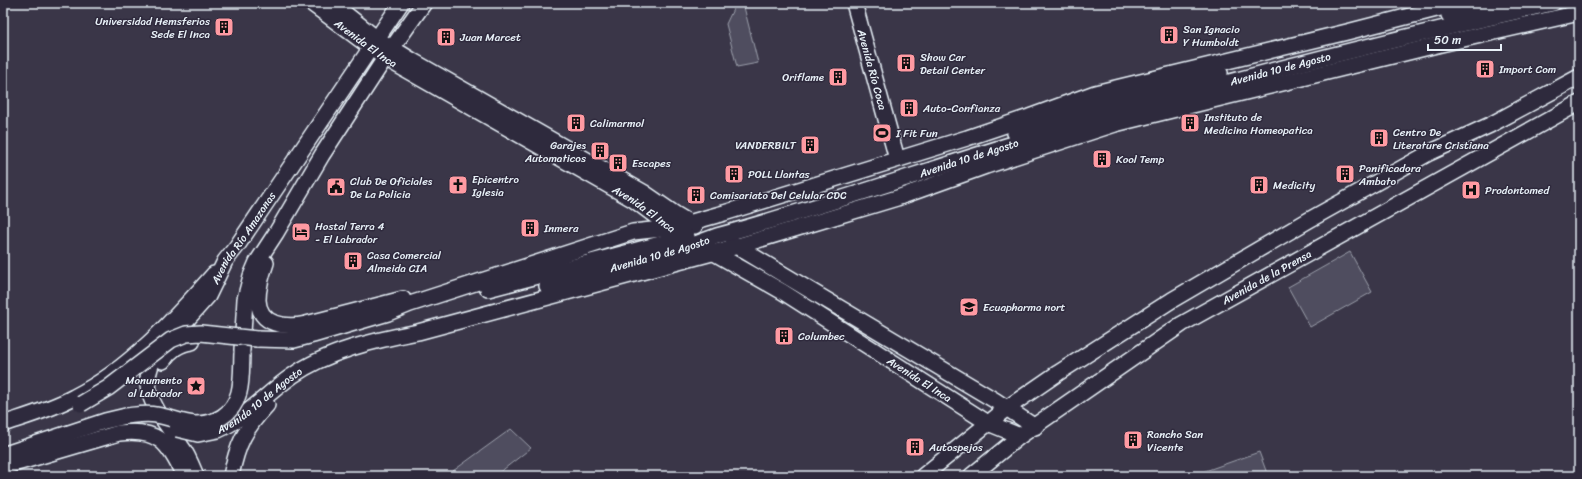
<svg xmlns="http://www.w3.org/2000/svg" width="1582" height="479" viewBox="0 0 1582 479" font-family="Sriracha,sans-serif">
  <rect width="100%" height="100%" fill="#3a3648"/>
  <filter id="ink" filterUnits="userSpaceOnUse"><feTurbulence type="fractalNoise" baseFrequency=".025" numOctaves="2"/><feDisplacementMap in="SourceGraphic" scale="8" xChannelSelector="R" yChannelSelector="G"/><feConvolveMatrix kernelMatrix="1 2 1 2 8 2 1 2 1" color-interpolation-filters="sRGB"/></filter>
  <g filter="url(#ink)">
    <path fill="#504e5f" stroke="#9ca0ac" d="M736,3H743L758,63L737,67L726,24Z
      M1350,252L1372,292L1310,327L1288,287Z
      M511,429L531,448L495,476H457L453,471Z
      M1259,452L1268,476H1191Z"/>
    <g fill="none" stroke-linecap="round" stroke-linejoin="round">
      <g stroke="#e8f1f8" stroke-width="18">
        <g id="major">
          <path id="s1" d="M311,3L385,58L634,200L674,230"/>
          <path d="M332,3L376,38L413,61L643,192L675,214L695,226"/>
          <path id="s2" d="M854,3L897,159"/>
          <path d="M1449,15L1500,3"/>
          <path d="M1015,133L1108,103L1220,73"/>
          <path d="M733,244L781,273L996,401L1035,427"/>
          <path id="s3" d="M709,250L783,292L988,423L1020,436"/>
          <path d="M266,263C262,274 258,287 258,300C259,326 287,328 306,324L403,299"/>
          <path id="s4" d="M547,286L690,246L717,236C837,203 955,160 1075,125C1233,79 1392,39 1553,3"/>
          <path d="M488,289L687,237"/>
          <path d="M257,339L294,340L313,335L388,313L410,304L633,232L671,228L724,213L967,138L1029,117L1095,93L1347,32L1460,3"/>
          <path d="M242,350L245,299L251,276L257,262L276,233L322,155L385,58L424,3"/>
          <path d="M163,361C169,351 180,343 192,342"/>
          <path d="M3,424C27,416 52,409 74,397C130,369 173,320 214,274"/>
          <path id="s5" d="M218,430C246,418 267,393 292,376C327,351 376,340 418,332L738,246L897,198L986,166L1115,124L1441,44L1579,13"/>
          <path d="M3,454L8,453L105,421L126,416"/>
          <path d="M3,467L119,433C158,428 169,443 184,476"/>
          <path id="s6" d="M196,476C192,466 188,455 181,446C162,415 131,388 159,351L208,296L225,261L237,246L401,3"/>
          <path d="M231,476C237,445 245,428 267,405"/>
          <path d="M923,476L1007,408L1058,373L1172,300L1309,220L1429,153L1490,125L1579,77"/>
          <path id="s7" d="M971,476L1020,436L1182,324L1579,103"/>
        </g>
      </g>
      <use href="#major" stroke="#2f2a3d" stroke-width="15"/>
      <g stroke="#e8f1f8" stroke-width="18" stroke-linecap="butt">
        <path id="major-bridge" d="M81,404L108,388L171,340L186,334L201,333L257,339
          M126,416C136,415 146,413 156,415C170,417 182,423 195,424C205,424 214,422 222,417C244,403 241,376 242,353
          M177,429L198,434L218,430"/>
      </g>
      <use href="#major-bridge" stroke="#2f2a3d" stroke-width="15"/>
    </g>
  </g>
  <defs>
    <g id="building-square" transform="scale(1)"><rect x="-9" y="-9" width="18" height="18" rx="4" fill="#ff9aa2" stroke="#2f2a3d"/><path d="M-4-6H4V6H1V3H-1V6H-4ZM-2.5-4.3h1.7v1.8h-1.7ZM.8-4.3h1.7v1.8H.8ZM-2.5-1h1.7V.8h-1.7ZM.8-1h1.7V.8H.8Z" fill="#111"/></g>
    <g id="stadium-square" transform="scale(1)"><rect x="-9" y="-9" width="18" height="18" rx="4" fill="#ff9aa2" stroke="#2f2a3d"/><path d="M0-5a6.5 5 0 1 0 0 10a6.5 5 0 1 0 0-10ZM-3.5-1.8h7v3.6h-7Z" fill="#111"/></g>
    <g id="church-square" transform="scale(1)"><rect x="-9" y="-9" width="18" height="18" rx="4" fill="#ff9aa2" stroke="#2f2a3d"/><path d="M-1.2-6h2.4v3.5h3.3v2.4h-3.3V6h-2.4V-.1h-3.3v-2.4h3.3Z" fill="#111"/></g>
    <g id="civic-square" transform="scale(1)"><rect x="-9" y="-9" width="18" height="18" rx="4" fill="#ff9aa2" stroke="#2f2a3d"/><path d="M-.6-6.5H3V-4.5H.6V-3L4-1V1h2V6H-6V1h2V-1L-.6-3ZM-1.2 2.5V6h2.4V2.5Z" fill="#111"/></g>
    <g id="hospital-square" transform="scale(1)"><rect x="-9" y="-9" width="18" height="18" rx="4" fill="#ff9aa2" stroke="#2f2a3d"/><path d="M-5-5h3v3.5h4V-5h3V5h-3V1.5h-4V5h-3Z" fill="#111"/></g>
    <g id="hotel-square" transform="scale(1)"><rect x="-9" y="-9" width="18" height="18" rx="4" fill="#ff9aa2" stroke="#2f2a3d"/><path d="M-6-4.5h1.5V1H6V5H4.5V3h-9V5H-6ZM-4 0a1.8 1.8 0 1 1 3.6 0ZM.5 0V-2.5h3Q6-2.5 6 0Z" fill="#111"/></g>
    <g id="university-square" transform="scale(1)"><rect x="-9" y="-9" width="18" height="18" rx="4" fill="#ff9aa2" stroke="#2f2a3d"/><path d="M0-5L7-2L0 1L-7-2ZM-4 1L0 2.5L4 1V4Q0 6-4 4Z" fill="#111"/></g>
    <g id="sight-square" transform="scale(1)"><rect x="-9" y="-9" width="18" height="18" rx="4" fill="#ff9aa2" stroke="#2f2a3d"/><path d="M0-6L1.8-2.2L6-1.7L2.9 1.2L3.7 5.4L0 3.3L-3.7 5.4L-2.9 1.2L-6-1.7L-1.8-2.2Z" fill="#111"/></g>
  </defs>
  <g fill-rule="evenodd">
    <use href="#building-square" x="224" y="27"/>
    <use href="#building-square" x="1169" y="35"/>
    <use href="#building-square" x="446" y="37"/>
    <use href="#building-square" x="906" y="63"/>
    <use href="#building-square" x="1485" y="69"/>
    <use href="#building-square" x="838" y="77"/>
    <use href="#building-square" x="909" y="108"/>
    <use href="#building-square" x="576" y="123"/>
    <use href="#building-square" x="1190" y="123"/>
    <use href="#stadium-square" x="882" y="133"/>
    <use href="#building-square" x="1379" y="138"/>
    <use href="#building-square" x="810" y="145"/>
    <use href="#building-square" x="600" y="151"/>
    <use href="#building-square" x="1102" y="159"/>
    <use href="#building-square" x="618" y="163"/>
    <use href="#building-square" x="734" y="174"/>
    <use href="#building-square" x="1345" y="174"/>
    <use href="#church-square" x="458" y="185"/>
    <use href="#building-square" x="1259" y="185"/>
    <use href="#civic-square" x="336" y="187"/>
    <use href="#hospital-square" x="1471" y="190"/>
    <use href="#building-square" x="696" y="195"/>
    <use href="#building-square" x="530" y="228"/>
    <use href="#hotel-square" x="301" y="232"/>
    <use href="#building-square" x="353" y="261"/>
    <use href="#university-square" x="969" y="307"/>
    <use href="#building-square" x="784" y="336"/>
    <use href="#sight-square" x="196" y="386"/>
    <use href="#building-square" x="1133" y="440"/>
    <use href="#building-square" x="915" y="447"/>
  </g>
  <g text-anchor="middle" stroke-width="3" stroke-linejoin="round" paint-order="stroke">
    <g font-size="11" fill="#e8f1f8" stroke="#2f2a3d" text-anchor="start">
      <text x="210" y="25" text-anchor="end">Universidad Hemsferios<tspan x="210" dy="13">Sede El Inca</tspan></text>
      <text x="1183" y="33">San Ignacio<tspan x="1183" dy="13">Y Humboldt</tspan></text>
      <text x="460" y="41">Juan Marcet</text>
      <text x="920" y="61">Show Car<tspan x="920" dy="13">Detail Center</tspan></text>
      <text x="1499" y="73">Import Com</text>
      <text x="824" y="81" text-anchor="end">Oriflame</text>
      <text x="923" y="112">Auto-Confianza</text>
      <text x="1204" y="121">Instituto de<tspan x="1204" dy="13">Medicina Homeopatica</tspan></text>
      <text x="590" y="127">Calimarmol</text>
      <text x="1393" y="136">Centro De<tspan x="1393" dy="13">Literature Cristiana</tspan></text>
      <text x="896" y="137">I Fit Fun</text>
      <text x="586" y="149" text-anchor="end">Garajes<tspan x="586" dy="13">Automaticos</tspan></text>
      <text x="796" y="149" text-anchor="end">VANDERBILT</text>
      <text x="1116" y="163">Kool Temp</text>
      <text x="632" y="167">Escapes</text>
      <text x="1359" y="172">Panificadora<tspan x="1359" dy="13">Ambato</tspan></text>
      <text x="748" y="178">POLL Llantas</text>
      <text x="472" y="183">Epicentro<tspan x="472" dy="13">Iglesia</tspan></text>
      <text x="350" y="185">Club De Oficiales<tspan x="350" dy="13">De La Policia</tspan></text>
      <text x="1273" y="189">Medicity</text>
      <text x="1485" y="194">Prodontomed</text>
      <text x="710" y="199">Comisariato Del Celular CDC</text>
      <text x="315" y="230">Hostal Terra 4<tspan x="315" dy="13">- El Labrador</tspan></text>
      <text x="544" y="232">Inmera</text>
      <text x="367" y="259">Casa Comercial<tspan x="367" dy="13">Almeida CIA</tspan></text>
      <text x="983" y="311">Ecuapharma nort</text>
      <text x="798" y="340">Columbec</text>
      <text x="182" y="384" text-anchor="end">Monumento<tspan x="182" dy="13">al Labrador</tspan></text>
      <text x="1147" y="438">Rancho San<tspan x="1147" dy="13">Vicente</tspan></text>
      <text x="929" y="451">Autospejos</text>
    </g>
    <g font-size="11" fill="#e8f1f8" stroke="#2f2a3d">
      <text dy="4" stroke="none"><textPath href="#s1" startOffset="68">Avenida El Inca</textPath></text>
      <text dy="4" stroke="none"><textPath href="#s2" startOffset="69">Avenida Río Coca</textPath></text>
      <text dy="4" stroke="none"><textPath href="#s4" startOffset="765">Avenida 10 de Agosto</textPath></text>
      <text dy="4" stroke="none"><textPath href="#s4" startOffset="441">Avenida 10 de Agosto</textPath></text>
      <text dy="4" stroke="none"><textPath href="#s1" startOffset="392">Avenida El Inca</textPath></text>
      <text dy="4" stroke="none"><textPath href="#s6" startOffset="282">Avenida Río Amazonas</textPath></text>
      <text dy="4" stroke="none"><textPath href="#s4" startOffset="117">Avenida 10 de Agosto</textPath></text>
      <text dy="4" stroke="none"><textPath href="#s7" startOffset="357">Avenida de la Prensa</textPath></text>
      <text dy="4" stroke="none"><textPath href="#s3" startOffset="247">Avenida El Inca</textPath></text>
      <text dy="4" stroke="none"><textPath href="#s5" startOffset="51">Avenida 10 de Agosto</textPath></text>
    </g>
  </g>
  <rect width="1582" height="479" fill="none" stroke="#2f2a3d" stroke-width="16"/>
  <rect x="8" y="8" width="1566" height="463" fill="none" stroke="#e8f1f8" stroke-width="1.5" filter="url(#ink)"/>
  <path d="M1428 44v6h73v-6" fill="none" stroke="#e8f1f8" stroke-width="2"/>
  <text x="1434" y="44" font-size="12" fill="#e8f1f8" stroke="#2f2a3d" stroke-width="3" paint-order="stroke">50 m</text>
</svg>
